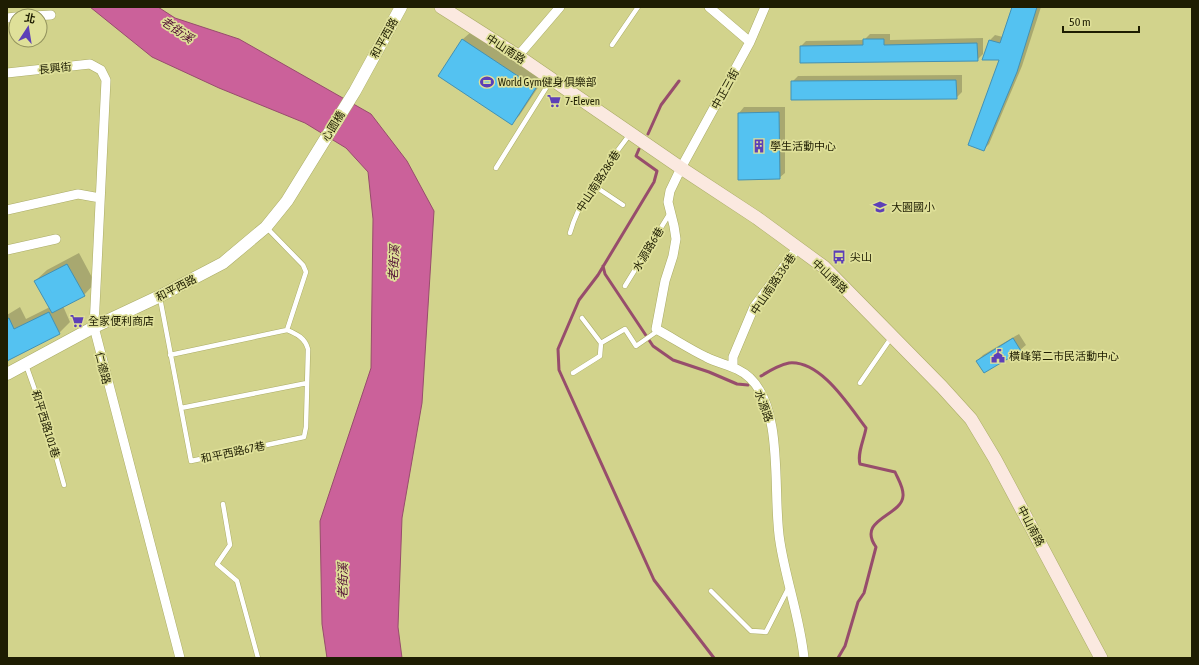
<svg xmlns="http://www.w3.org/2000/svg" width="1199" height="665" viewBox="0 0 1199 665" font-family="'Asap Condensed','Noto Sans TC',sans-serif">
  <rect width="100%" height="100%" fill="#d2d38c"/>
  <path fill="#cb619a" stroke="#974d6c" d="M90,7H158L175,18L239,39L371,114L407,161L434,211L422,403L402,518L398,627L402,658H327L322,624L320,521L371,368L373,219L368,172L346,148L305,123L219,88L152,57Z"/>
  <path fill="#0003" d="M1014,7H1041L1022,66L989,144L983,150L1001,59L989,41L995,35L1003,37Z
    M471,32L543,80L519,116L511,123L439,76L463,39Z
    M870,34H890V40L983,38V54L977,60L801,46L806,41L864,40Z
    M962,75V92L956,98L792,82L798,76Z
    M744,107H785V173L779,178L739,113Z
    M79,253L95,283L84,295L63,306L70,322L59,333L7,360V315L20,307L26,319L50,307L35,281L47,270Z
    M1019,334L1026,345L1020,350L977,361L983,355Z"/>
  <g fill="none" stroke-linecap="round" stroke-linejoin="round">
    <path stroke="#974d6c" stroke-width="3" d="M648,134L661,105L679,81
      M639,149L636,156L657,171L654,182L598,275L579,300L558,349L559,370L654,580L714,658
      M603,266L605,274L653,346L673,360L709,372L737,384L748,385
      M761,376C769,371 779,365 789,363C821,360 849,406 866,428C864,440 857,453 860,464L895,472C898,479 904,488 903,496C902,516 856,519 876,547L864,593L858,602L845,646L838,658"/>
  </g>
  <path fill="#54c2f1" stroke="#4491b3" d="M1012,7H1037L1017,72L984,151L968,145L999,60H982L989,40L1000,43Z
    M462,39L536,88L512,125L438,76Z
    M863,39H884V45L977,43L978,61L800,63V46L863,45Z
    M956,80L957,99L791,100V81Z
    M779,112L780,179L738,180V113Z
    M67,264L85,296L52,313L34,281Z
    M49,312L60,334L7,361V319L9,318L14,329Z
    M1013,338L1021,351L984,373L976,361Z"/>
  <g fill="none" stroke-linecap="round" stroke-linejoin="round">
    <g stroke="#abac67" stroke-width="5.5">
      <path id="service" d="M612,45L638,7
        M496,168L551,80
        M593,185L623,205
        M267,228L303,265L306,272L287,330
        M570,233C580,196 608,164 630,134
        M625,286L670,213
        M160,298L191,461L304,437L306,427L308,349C305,338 297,334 287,330
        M582,318L601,343
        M170,355L287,330
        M26,365L46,421L64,485
        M573,373L600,356L601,343L625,329L636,346L659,330
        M860,383L891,338
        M181,408L307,383
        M223,504L230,545L217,564L237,581L258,658
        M711,591L751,631L766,632L789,587"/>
    </g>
    <g stroke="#abac67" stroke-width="10">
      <path id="minor" d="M709,7L750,42
        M765,7L750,42L681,168L670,191L668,202L674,226L676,239L673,256L665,281L656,329C673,338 689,349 706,357C721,365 738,366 750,378C785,411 772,497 780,542C786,581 800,618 804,658
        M34,16L51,15
        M7,18L16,17
        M518,56L560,7
        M7,73L90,64L101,70L106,80L94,327L180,658
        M7,210L78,194L100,198
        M7,250L56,239
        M733,367V357L754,307L798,247"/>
    </g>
    <g stroke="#abac67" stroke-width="13">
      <path id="tertiary" d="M7,374L94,327L160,296L223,263L266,227L287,201L355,91L401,7"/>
    </g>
    <g stroke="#abac67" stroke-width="14">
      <path id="secondary" d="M441,7L518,56L681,168L757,218L824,267L942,387L971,419L995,459L1101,658"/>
    </g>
    <use href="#service" stroke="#fff" stroke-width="4.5"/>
    <use href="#minor" stroke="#fff" stroke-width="9"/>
    <use href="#tertiary" stroke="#fff" stroke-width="12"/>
    <use href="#secondary" stroke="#fbe9e0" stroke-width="13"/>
  </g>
  <defs>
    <g id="stadium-bare" transform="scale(1.08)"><path d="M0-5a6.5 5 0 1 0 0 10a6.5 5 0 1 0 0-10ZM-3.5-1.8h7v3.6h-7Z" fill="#5d3fb7" stroke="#dfe099" stroke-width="2.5" paint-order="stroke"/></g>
    <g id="supermarket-bare" transform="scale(1.08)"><path d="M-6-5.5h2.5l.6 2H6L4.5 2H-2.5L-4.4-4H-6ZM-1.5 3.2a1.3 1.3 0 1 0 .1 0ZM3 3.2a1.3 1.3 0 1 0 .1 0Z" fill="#5d3fb7" stroke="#dfe099" stroke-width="2.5" paint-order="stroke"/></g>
    <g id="building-bare" transform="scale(1.08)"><path d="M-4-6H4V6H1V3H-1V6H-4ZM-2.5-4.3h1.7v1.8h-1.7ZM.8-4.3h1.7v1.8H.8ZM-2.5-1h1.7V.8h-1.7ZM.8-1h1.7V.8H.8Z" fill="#5d3fb7" stroke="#dfe099" stroke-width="2.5" paint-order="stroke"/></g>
    <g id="school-bare" transform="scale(1.08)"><path d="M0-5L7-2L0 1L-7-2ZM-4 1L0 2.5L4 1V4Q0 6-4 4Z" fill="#5d3fb7" stroke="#dfe099" stroke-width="2.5" paint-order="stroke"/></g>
    <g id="bus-bare" transform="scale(1.08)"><path d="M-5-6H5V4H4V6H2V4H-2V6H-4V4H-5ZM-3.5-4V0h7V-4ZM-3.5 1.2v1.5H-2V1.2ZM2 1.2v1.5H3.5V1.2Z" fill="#5d3fb7" stroke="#dfe099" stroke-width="2.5" paint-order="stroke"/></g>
    <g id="civic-bare" transform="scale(1.08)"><path d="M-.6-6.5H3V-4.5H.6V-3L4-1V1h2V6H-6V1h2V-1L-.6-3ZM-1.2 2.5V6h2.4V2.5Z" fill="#5d3fb7" stroke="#dfe099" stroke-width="2.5" paint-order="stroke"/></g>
  </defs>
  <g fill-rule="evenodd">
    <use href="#stadium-bare" x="487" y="82"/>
    <use href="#supermarket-bare" x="554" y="101"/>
    <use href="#building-bare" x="759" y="146"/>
    <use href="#school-bare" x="880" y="207"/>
    <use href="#bus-bare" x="839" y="257"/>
    <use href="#supermarket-bare" x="77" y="321"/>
    <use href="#civic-bare" x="998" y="356"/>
  </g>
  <g text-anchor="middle" stroke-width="3.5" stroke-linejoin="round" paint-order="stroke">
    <g font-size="11" fill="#1e1d02" stroke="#dfe099">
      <text transform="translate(384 38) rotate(-61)" y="4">和平西路</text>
      <text transform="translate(506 49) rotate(33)" y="4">中山南路</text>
      <text transform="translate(55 68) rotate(-6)" y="4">長興街</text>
      <text transform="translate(725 89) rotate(-61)" y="4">中正三街</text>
      <text transform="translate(333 126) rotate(-58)" y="4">心園橋</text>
      <text transform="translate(598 181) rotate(-57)" y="4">中山南路286巷</text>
      <text transform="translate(648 249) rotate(-59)" y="4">水源路6巷</text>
      <text transform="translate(830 276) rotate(43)" y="4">中山南路</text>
      <text transform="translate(773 284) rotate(-56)" y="4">中山南路336巷</text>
      <text transform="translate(176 288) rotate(-27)" y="4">和平西路</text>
      <text transform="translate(103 368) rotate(76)" y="4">仁德路</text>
      <text transform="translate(764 406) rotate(70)" y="4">水源路</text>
      <text transform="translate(46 424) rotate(73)" y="4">和平西路101巷</text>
      <text transform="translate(233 452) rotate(-12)" y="4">和平西路67巷</text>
      <text transform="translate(1031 526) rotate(62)" y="4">中山南路</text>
    </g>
    <g font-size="11" fill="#1e1d02" stroke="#dfe099" text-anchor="start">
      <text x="498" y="86">World Gym健身俱樂部</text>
      <text x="565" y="105">7-Eleven</text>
      <text x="770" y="150">學生活動中心</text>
      <text x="891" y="211">大園國小</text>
      <text x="850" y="261">尖山</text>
      <text x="88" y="325">全家便利商店</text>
      <text x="1009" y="360">橫峰第二市民活動中心</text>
    </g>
    <g font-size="12" font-style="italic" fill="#4d0832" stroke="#dfe099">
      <text transform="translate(177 30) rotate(34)" y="4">老街溪</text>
      <text transform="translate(394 263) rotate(-87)" y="4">老街溪</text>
      <text transform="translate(343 581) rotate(-89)" y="4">老街溪</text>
    </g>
  </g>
  <rect width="1199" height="665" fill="none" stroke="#1e1d02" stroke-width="16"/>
  <g transform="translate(28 28) rotate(12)"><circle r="19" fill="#dfe099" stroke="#92925d"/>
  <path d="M0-3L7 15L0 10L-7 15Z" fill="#5d3fb7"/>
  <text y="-6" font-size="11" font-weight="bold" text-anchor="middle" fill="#1e1d02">北</text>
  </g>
  <path d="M1063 26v6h76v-6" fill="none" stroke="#1e1d02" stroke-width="2"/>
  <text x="1069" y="26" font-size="12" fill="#1e1d02" stroke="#dfe099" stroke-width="3" paint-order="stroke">50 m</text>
</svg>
